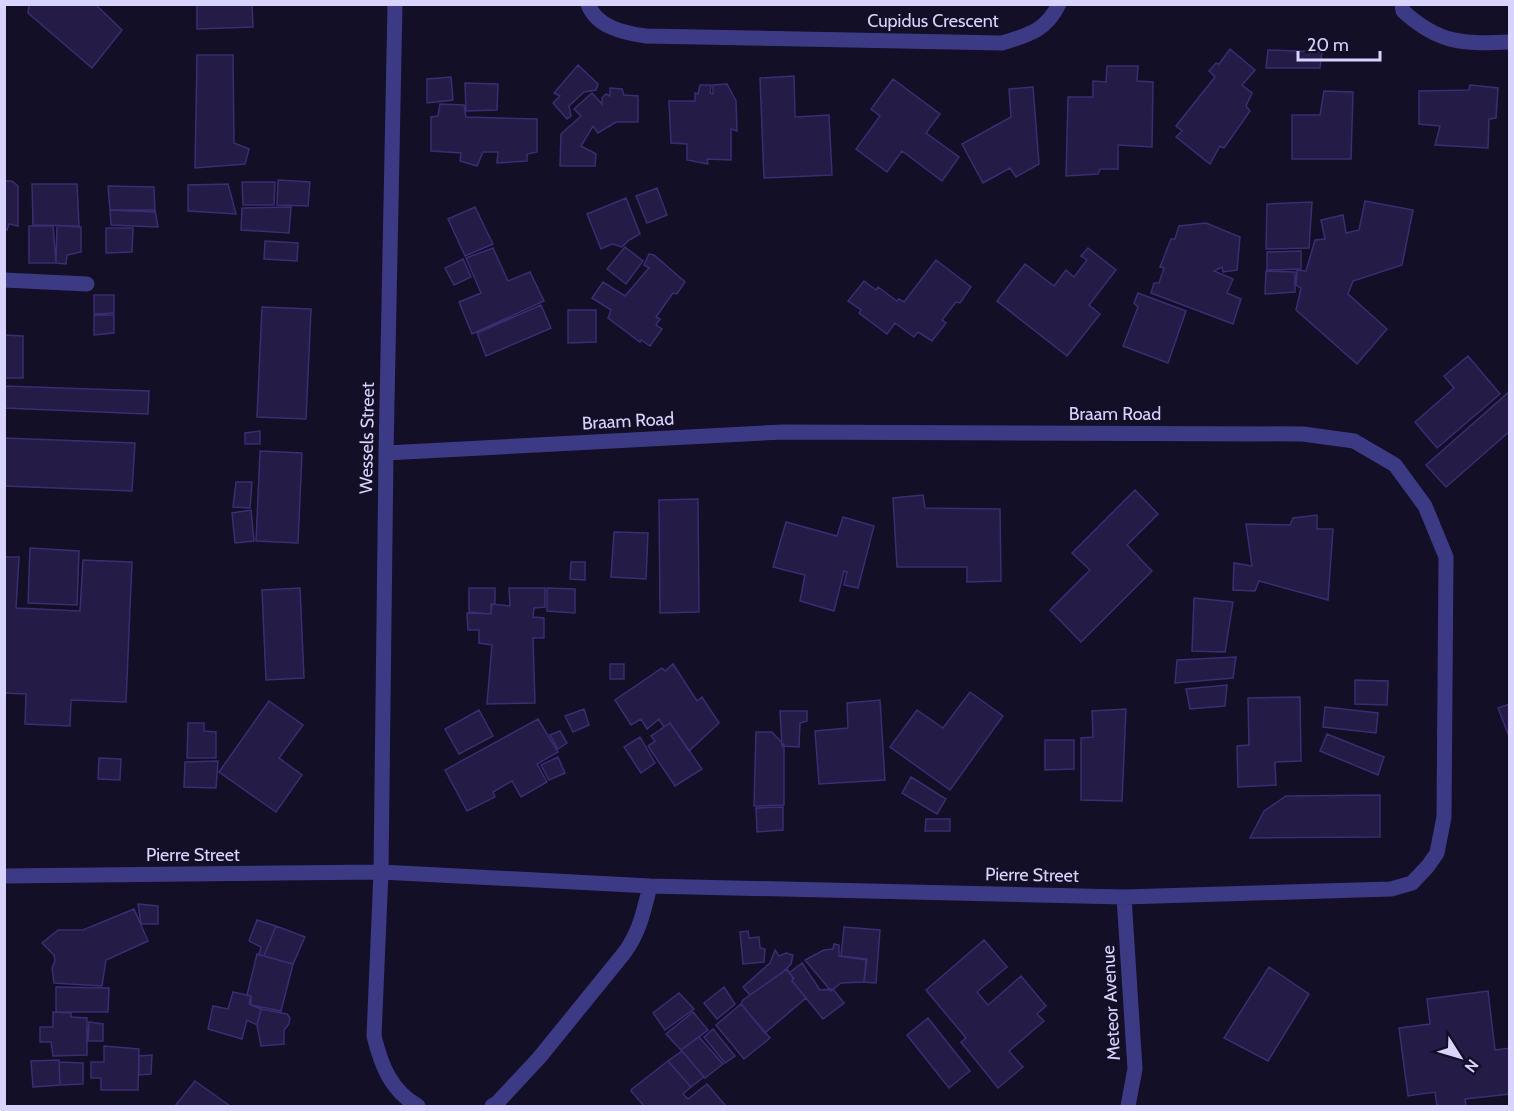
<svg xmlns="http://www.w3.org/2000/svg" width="1514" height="1111" viewBox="0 0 1514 1111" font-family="Cabin,sans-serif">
  <rect width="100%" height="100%" fill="#130f26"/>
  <path fill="#241b47" stroke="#3b2d73" stroke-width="1.5" d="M29,4H95L122,30L92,68L28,13Z
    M197,4H252L253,27L197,29Z
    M1230,49L1255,70L1242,85L1252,93L1246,106L1250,111L1224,148L1220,146L1210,164L1176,137L1182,131L1176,126L1215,77L1209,71L1216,63L1219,64Z
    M1268,50L1322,52L1320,68H1266Z
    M197,55H233L234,143L249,149L245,164L195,168Z
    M578,65L598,84L596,90L584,92L569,106L571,116L567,119L553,103L560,96L554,93Z
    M1107,66H1138L1137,81L1153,82L1152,147L1118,145V169H1100L1098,174L1066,176L1068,97H1093V81L1106,82Z
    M794,76L795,117L829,115L832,175L764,178L760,78Z
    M451,77L453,100L427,103V79Z
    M893,79L940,114L926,133L959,157L942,181L902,151L887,172L856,149L880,116L871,109Z
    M465,83L498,84L497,110L466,111Z
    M727,84L736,101L737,131L731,129V160L707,159L708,164L687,160V144L671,143L669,101H695V93L698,94L700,85H711L710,93L713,94V85Z
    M1470,85L1498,88L1496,118L1489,119L1488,148L1435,145L1440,126L1419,124V91L1469,90Z
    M1033,87L1039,164L1016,177L1010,168L983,183L962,144L1011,117L1009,89Z
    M610,88L622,89L624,95L638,96V122H616L598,133L593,126L581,146L596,154L595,166H560L561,134L581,116L574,109L592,93L602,104V98L606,94L610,96Z
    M1324,91L1353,92L1351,159H1292V115H1320Z
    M440,104L464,105L466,117L537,119V152L527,154V161L497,163L498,152H483L477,166L460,161L461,153L431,151V117L438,116Z
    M278,180L310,182L308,206L277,205Z
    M4,181H12L18,186V226L9,224L7,230L4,229Z
    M242,182H275L274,205H243Z
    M32,184H77L79,226L33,225Z
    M228,184L236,214L188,211V185Z
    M108,186L154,187L155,212L110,210Z
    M657,188L667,215L647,223L636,196Z
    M626,198L640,234L629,240L622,247L612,244L601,249L587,214Z
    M1365,201L1413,210L1402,265L1353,281L1348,294L1387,329L1357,364L1296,310L1301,288L1296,285L1297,270L1306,271L1315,240L1325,239L1321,220L1343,215L1346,233L1359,230Z
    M1312,202L1309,248L1266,249L1267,204Z
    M291,207L289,233L241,230L242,208Z
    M475,207L493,244L465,256L448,219Z
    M110,210H155L158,227L111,225Z
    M1206,223L1240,237L1237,270L1223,272L1222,267L1214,271L1233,279L1227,293L1241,299L1233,324L1151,293L1154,283H1159L1164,268L1160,267L1171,239H1175L1179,226Z
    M29,226H53L56,263H29Z
    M57,226L81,227V252L67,255L66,264L56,263Z
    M106,228H133L132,252L106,253Z
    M265,241L298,243L297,261L264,259Z
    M625,247L643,261L626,284L607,269Z
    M493,248L508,281L530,272L544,301L472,334L459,302L481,293L466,258Z
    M1088,248L1116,270L1089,305L1100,314L1067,356L997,301L1025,264L1054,286L1066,270L1074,277L1087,260L1081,256Z
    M1301,251V269L1267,270V252Z
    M649,254L654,255L685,282L677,294L673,293L656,317L660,319L656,325L662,329L650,346L641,340L640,342L608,318L611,310L592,298L603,282L625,296L649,268L644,265Z
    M463,259L471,277L454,285L445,268Z
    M936,260L971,287L960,303L956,302L942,320L946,323L932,341L918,332L914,337L895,323L887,334L859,313L861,310L848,301L864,281L876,290L878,287L897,301L899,299L904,302Z
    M1266,271L1295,272V292L1265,294Z
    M1138,293L1186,311L1168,363L1123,346L1138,307L1134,303Z
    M94,295H114V313L94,314Z
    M541,305L551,328L486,356L477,333Z
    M262,307L311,309L306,419L257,417Z
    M568,310H596V342L568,343Z
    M94,315H114V333L94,335Z
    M4,335L23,336V378H4Z
    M1468,356L1500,394L1437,448L1415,422L1454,388L1444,376Z
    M4,386L149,391L148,414L4,408Z
    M1510,391V431L1446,487L1426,465Z
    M260,431V444H245V433Z
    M4,438L135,443L132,491L4,486Z
    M260,451L302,453L298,543L256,541Z
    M236,482H252L250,508L233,507Z
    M1135,490L1158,514L1127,545L1152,571L1081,642L1050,610L1090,570L1072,553Z
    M923,495L925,508L1000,509L1001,581L967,582V567H897L893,498Z
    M698,499L699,612L660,613L659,500Z
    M251,510L254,541L235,543L232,513Z
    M1317,515V529H1333L1328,600L1259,581L1255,591L1233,590L1234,563L1252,566L1246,524L1290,525L1293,518Z
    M843,517L874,526L858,588L844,585L847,572L844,571L834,611L800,601L805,575L773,567L786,522L837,536Z
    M614,532L648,533L646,579L611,577Z
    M30,548L79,551L77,605L28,603Z
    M4,557H19L16,608L80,611L83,560L132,562L126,702L71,700L70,726L25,724L26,694L4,693Z
    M571,562H585V580L570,579Z
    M300,588L304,678L266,680L262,590Z
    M469,588H495V604H491V614L469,612Z
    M509,588H545V607L534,608L533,617L544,618V638H533L535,703L487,704L492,645L479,643V630H468L467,613L491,614L492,604L510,606Z
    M547,588L575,589V613L547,611Z
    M1194,598L1233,602L1225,652L1192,651Z
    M1236,657L1233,678L1175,683L1177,660Z
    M610,664H624V679H610Z
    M673,664L697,701L702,697L719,723L689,751L670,723L664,727L659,719L647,729L641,719L631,725L615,700L662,668L665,671Z
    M1355,680L1388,681L1387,705L1355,704Z
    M1227,685L1225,706L1190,709L1186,689Z
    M970,692L1003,716L950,790L890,747L917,710L943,728Z
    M1300,697L1301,761L1275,762L1276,785L1238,787L1237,746L1249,745L1248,698Z
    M880,700L885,780L819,784L815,731L848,728L847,703Z
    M269,701L303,725L279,758L302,775L276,812L219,772Z
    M1510,704V739L1498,708Z
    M1325,707L1378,713L1376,733L1323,727Z
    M584,709L589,725L573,732L565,716Z
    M1126,709L1122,801L1081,800V738L1093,737L1092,711Z
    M479,710L493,736L459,754L445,729Z
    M780,711H807V721L800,723L799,747L782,746Z
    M538,719L558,752L537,764L547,782L521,797L512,781L493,792L495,797L467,811L445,770Z
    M188,723H204V731L216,732V758H187Z
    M670,723L702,769L675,786L648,746L655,741L651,736Z
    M560,731L567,743L558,749L550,735Z
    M756,732H772L784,745V805L754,806Z
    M1327,734L1384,757L1378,775L1320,751Z
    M640,737L655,763L641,773L624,747Z
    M1045,740H1074V769L1045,770Z
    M558,757L565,773L549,780L541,765Z
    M99,758L121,759L120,780L98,779Z
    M218,761L216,788L184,787L185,762Z
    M911,777L946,799L937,814L902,793Z
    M1380,795V837L1250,838L1264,811L1286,796Z
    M783,807V830L757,832L756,808Z
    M926,819H950V831H925Z
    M138,904L158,906V924H141Z
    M134,909L148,941L106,960L102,986L54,983L52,968L55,961L54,955L42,943L58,930H83Z
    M257,920L276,926L264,956L259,955L261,947L249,941Z
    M276,926L305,937L293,964L264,956Z
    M844,927L880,930L876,983L864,982L867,959L841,956Z
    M748,931L749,938L759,937L760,948L765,949L764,962L743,964L740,932Z
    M984,940L1007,967L977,992L988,1005L1021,976L1046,1006L1037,1014L1044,1021L1009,1051L1023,1067L998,1088L961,1042L966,1038L926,990Z
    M834,944L839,945V956L866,960L864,982L841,983L831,991L805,960L824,950L833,949Z
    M775,950L779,956L786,953L793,955L791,964L783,972L750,995L743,987L770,963Z
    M257,954L293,964L281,1011L251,1005V996L247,995Z
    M802,963L820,990L833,989L844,1003L823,1019L792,981L794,978L789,973Z
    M1269,967L1309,994L1268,1061L1224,1038Z
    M787,969L793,978L792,981L806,998L765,1033L741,1004L743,1000Z
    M56,987L109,988L108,1012H56Z
    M724,987L735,1004L717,1019L704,1003Z
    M1488,991L1495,1050L1510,1048V1094L1465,1099L1466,1106H1437L1435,1092L1408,1096L1399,1028L1430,1024L1427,999Z
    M233,992L251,996L249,1004L261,1009L257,1025L247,1020L242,1039L208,1029L213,1006L228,1009Z
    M679,993L694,1009L665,1030L653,1013Z
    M741,1004L770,1038L744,1059L716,1025Z
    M261,1009L287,1014L290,1018L289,1024L284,1030V1044L261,1046L257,1025Z
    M53,1012L71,1013V1017L87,1018V1055L53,1056L51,1042H40V1027H53Z
    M693,1012L708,1030L681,1050L666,1034Z
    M928,1018L970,1071L949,1088L907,1035Z
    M89,1022L103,1024V1041H88Z
    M713,1029L735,1056L725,1063L704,1037Z
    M699,1037L723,1064L705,1078L681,1050Z
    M104,1046L139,1049L138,1090H101V1078H91V1062H104Z
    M682,1051L704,1077L691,1087L668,1061Z
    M152,1055L151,1074L139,1075V1056Z
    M59,1060L60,1085L33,1087L31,1061Z
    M668,1061L691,1087L683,1094L688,1099L707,1084L726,1106H644L631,1091L632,1089Z
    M59,1062L83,1063V1084L60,1085Z
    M195,1081L230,1106H175Z"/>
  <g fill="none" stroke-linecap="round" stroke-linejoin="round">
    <path stroke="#3d3a85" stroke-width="15" d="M395,4L386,453L381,872L374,1036C381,1065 391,1091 418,1106
      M588,4C596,27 624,33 646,36L1002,43C1028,35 1046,31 1059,4
      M1402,4L1403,11C1439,44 1463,44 1510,42
      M4,280L87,284
      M4,876L381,872L650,886L1124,897L1391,889L1412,883L1428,866L1437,853L1444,817L1446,557L1425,506L1395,465L1354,441L1303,434L783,432L386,453
      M1124,897L1135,1069L1128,1106
      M492,1106L497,1103L539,1058L625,952C640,931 644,910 650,886"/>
  </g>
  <g text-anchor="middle" stroke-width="4.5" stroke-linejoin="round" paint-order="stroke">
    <g font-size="18" fill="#d9d4ff" stroke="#130f26">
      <text x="933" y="27">Cupidus Crescent</text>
      <text x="1115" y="420">Braam Road</text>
      <text transform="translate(628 421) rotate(-3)" y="6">Braam Road</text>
      <text transform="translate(367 438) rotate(-89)" y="6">Wessels Street</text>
      <text x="193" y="861">Pierre Street</text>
      <text transform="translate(1032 875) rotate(1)" y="6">Pierre Street</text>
      <text transform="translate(1111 1003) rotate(-93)" y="6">Meteor Avenue</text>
    </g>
  </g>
  <rect width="1514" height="1111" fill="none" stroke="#d9d4ff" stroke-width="12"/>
  <g transform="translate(1460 1057) rotate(127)" stroke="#130f26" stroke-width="4.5" paint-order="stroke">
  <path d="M0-4.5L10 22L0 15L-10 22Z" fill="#d9d4ff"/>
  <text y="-9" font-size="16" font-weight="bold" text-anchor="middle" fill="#d9d4ff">N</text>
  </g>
  <path d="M1298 51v9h82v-9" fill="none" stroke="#d9d4ff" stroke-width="3"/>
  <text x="1307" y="51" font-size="18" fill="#d9d4ff" stroke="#130f26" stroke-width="4.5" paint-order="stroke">20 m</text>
</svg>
